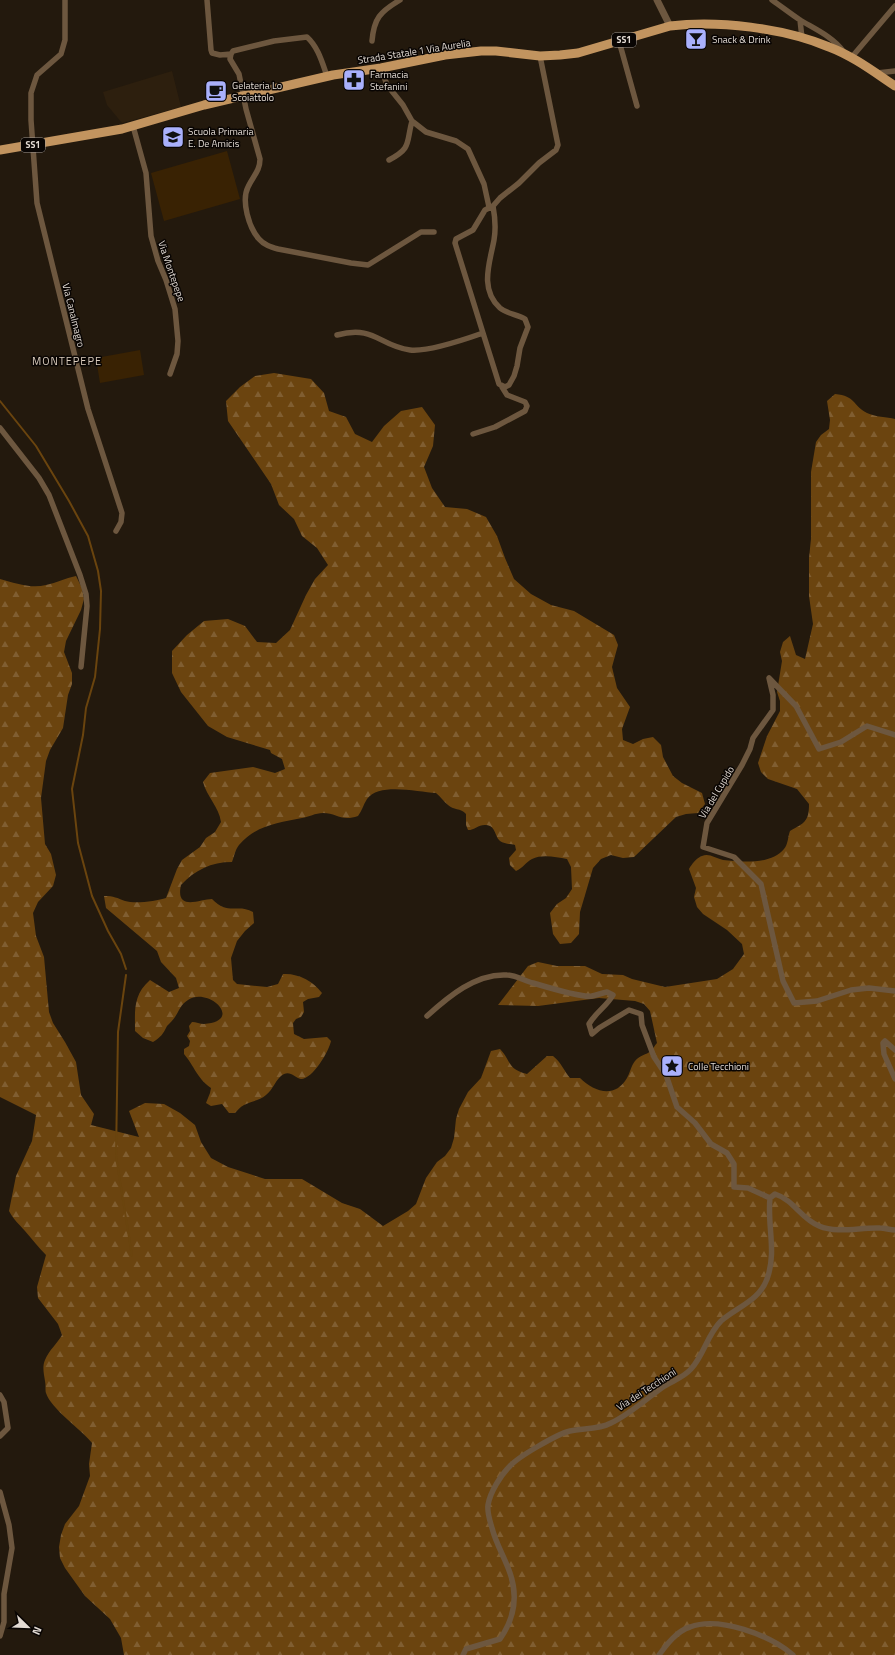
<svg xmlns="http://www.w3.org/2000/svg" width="895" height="1655" viewBox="0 0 895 1655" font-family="'Titillium Web',sans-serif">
  <defs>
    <pattern id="forest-firs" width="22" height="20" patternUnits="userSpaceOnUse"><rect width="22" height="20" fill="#6b440f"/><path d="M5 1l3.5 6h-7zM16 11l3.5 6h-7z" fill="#805e31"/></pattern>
  </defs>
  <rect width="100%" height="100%" fill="#23190d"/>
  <path fill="#2d1f0e" d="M172,71L181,107L122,123L107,105L103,92Z"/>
  <path fill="#392203" d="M227,151L240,199L164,221L151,173Z
    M140,350L144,375L100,383L96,358Z"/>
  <path fill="url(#forest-firs)" d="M274,373L311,379L324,393L329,411L346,417L355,434L372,442L384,426L401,411L422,407L435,425L433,446L424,467L432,488L445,507L467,509L486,517L497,536L505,558L514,579L531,594L551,605L574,611L614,635L618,645L612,667L617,688L630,707L622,729L623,740L633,744L643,739L653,737L661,745L663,757L673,776L682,783L702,793L705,804L698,813L686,814L676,817L634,857L623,858L611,855L601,859L593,868L580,912L579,934L571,943L560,944L553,934L550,913L557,904L566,898L572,889L571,867L567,859C556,857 542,854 532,859C526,862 523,868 516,871L510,865L509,858L516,850L515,845C511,844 504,844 500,841C494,835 496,826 486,825C479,824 475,830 468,830L466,825V814C461,808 453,810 448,805C443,801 441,797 436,793C418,792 379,782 367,799C363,805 362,811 358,816C341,822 337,813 323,813C315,813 309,817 302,818C278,823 256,825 239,845C235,850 234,857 232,862C211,862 195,870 181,885C175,912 200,899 212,899C228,916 238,903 253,912L254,923L245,931L237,941L231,958L233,980L237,984L267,987L278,984L283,974C298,973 313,981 322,993L319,997L308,999L303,1002L304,1012L301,1017L296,1019L293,1023L294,1034L304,1039L327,1037L331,1041C329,1051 313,1079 301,1079C295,1078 291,1071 284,1074C276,1078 273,1090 266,1095C259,1101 251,1101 244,1105C240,1107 237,1111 235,1113H229L222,1104L211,1106L206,1103L210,1093L211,1088C196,1077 195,1067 184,1054V1049L189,1046L190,1041L187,1036L190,1031L189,1026L192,1022C196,1022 200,1024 204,1024C245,1021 208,986 188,1000C181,1004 179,1011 175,1017C173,1020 170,1023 167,1026C163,1034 161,1037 153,1042L143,1038L135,1031C135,1010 133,995 150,980L169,992L179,988L176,978L161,962L157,951L106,908L104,896C114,896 117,898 125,901C135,904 157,901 166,898L177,869L182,860L200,847L206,838L215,832L221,822C219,807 207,797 203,782L210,773L253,767L275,773L285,769L282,759L271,753L270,750L227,737L208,726L181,692L172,673V651L187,635L204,621L228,619L245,626L257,642L276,643L290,630L306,595L315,579L328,565L317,548L302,536L294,519L279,505L271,484L228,421L226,401L240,387L255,376Z
    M835,394C856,396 852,405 867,413C875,417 887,417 895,419V1655H124L121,1638L110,1619L85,1596L65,1568L60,1558L59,1547L61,1535L65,1524L79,1506L90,1476L89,1464L92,1443C81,1429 51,1409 46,1393C45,1390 46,1385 45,1381C44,1374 42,1367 45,1360C49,1350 57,1344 62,1335L58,1324L38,1298L37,1287L46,1255C38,1247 32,1239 25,1231C19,1224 13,1219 9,1211L16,1176L32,1141L36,1115L0,1097V579C15,583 31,589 46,585C57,583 65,578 76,576L82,588L84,599L81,610L66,641L64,652L72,673V684L68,695L63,728L50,750L46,761L41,798L45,844L51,854L56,875L53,886L38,902L33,913L36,936L44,957L49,1012L53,1023L65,1042L76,1062L81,1095L94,1114L91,1125L139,1137L129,1111L145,1103L164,1104L180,1113L195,1125L201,1142L211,1158L228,1167L265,1179H302L342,1203L360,1209L383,1226L408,1211L416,1204L426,1178L437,1162L445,1156L451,1148L454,1138L456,1119L459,1109L468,1092L481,1078L491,1051L500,1049C512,1062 507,1069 527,1074L547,1056H553C561,1062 564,1071 570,1078H580C594,1092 615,1099 627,1078C630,1073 631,1066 635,1061C640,1055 646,1055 651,1051C653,1049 655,1045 657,1043L650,1011L644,1004L635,1001L599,998L538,1006L498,1005L528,966L538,962L557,966H585L602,974L623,975L632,979L665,987L717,979L733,969L744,954L742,944L727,930L703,914L697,907L694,897L696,888L689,869C692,864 696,858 702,856C709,853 715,858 723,860C741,862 771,865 784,849C788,845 788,836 790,831C804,823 809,822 809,804L797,789L768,779L761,772L758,763L767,736L780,711V701L777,692L782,661L780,652L783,642L790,636L796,655L805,659L813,624L809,596V558L811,539V472L816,442L821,435L829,429L830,420L827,401Z"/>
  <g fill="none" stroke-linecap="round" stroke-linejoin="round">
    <path stroke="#6a440e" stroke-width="2" d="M0,401L36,446L69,501L88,536L98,571L101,591L100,629L95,677L86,708L83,735L72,789L78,843L92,896L108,931L121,954L126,969
      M126,975L118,1032L116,1156L132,1256"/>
    <path stroke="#6d573f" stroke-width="5.5" d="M65,0V40L61,54L37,75L31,93V120L37,203L88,409L122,513L121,522L116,531
      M207,0L211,50L212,53L220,55L231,54
      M772,0C782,7 791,14 800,20C815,29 833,37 843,51
      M800,20L802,38
      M372,41C374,18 380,12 400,0
      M619,41L637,106
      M231,54L230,59L239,74L246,109L260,159C260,171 253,176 248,187C241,201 249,228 259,239C264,245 271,247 278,249L351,263L368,265L421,232H434
      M231,54L233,51L274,41L307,37C318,47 322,62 327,76
      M851,58L895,6
      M381,68L387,85L403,105L412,121L426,132L456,141L468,149L484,184L489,207
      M877,73L895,71
      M133,126L146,173L151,236L158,261L166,280L175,309L178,341L177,354L170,374
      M389,160C412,148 406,143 412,121
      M483,333L455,243L456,239L473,230L485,210L493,206L500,198L519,183L539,163L556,150L558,145L540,56
      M337,335C375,325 379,346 410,350C427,352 466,339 483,333L499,384L505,387L509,385L514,376L517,366L520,348L528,327L525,319C517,314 507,314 500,308C479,289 490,262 494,240C496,229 495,217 493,206
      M0,428L39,478L49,495L80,575L86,594L87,606L81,667
      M473,434L495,427L525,411L527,406L525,402L507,395L502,387
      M895,735L867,726L841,742L819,749L796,706L769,678L773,695V710L753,738L750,749L742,765L707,823L703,847L734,857L761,884L783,981L794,1003L817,1001L851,990L869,988L895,991
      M427,1016C448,997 476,973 507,975C515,975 525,981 533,983C543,986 584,998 592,996C597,995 602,993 607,992L613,995C607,1006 596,1012 589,1024L592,1034L599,1028L629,1010L641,1014L642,1025L654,1057L666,1075L677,1107L695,1123L711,1144L727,1153L734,1164V1187L748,1188L770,1198
      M895,1050L885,1041L883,1043L884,1054L895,1079
      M0,1395L4,1402L8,1428L0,1436
      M0,1492L9,1525L12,1548L4,1594V1622L0,1636
      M463,1655L466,1649L500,1639C514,1619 518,1596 510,1573C505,1558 496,1544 492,1528C490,1521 487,1513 488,1505C490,1492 501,1475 510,1466C518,1457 557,1434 570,1431C583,1428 598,1430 611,1423C630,1414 646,1399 663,1387C672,1381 683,1378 691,1369C704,1355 707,1335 721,1321C737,1307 759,1301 767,1279C777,1252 767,1225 770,1198L775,1194C794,1200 801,1219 819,1226C838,1234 860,1227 880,1228C885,1228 890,1230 895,1230
      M659,1655C667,1644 677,1631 690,1627C719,1616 770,1635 793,1655"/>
    <path stroke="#6d573f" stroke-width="7" d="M657,0L670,26"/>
    <path stroke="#c2945f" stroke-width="9" d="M0,150L122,129L204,105L333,75L381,68L445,55L481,51H496L540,56L560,55L578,53L670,26C718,20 784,28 829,47C853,56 874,72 895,86"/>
  </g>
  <defs>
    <g id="bar-square" transform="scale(1.15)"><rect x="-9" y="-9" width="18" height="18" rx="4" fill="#a9b0fc" stroke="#090503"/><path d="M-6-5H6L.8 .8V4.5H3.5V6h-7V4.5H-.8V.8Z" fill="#111"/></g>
    <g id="pharmacy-square" transform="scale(1.15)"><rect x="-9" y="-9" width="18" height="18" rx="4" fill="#a9b0fc" stroke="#090503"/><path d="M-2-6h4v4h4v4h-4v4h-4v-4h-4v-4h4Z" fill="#111"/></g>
    <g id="cafe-square" transform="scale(1.15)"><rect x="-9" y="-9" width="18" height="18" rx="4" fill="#a9b0fc" stroke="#090503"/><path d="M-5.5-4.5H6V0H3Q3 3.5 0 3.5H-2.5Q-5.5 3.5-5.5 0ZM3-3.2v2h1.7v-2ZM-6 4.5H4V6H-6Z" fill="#111"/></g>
    <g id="school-square" transform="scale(1.15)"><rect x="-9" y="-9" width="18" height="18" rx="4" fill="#a9b0fc" stroke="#090503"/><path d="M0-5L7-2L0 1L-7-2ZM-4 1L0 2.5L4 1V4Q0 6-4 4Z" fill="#111"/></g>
    <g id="sight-square" transform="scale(1.15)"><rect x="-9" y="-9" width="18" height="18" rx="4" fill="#a9b0fc" stroke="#090503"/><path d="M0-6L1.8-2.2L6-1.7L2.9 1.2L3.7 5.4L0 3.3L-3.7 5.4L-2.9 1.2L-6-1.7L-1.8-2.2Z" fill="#111"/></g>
  </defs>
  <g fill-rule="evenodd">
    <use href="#bar-square" x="696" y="39"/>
    <use href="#pharmacy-square" x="354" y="80"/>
    <use href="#cafe-square" x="216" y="91"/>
    <use href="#school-square" x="173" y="137"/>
    <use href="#sight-square" x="672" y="1066"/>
  </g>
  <g text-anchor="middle" stroke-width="3" stroke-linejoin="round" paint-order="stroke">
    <g fill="#090503" stroke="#a19a95" stroke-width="1">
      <rect x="612" y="33" width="24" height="14" rx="3"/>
      <rect x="21" y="138" width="24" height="14" rx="3"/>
    </g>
    <g font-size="9" font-weight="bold" fill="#e2dad3">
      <text x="624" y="43">SS1</text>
      <text x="33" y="148">SS1</text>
    </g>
    <g font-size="10" fill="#e2dad3" stroke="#090503" text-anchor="start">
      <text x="712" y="43">Snack &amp; Drink</text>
      <text x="370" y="78">Farmacia<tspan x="370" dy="12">Stefanini</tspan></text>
      <text x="232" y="89">Gelateria Lo<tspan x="232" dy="12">Scoiattolo</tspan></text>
      <text x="188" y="135">Scuola Primaria<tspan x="188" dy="12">E. De Amicis</tspan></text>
      <text x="688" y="1070">Colle Tecchioni</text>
    </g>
    <g font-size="10" fill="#e2dad3" stroke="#090503">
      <text transform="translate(414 51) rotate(-9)" y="4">Strada Statale 1 Via Aurelia</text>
      <text transform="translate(172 271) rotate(71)" y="4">Via Montepepe</text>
      <text transform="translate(74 315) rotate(76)" y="4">Via Canalmagro</text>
      <text transform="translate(716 792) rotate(-59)" y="4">Via del Cupido</text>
      <text transform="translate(646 1389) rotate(-33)" y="4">Via dei Tecchioni</text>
    </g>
    <g font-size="11" letter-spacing="1" fill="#daccbd" stroke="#090503">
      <text x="67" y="365">MONTEPEPE</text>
    </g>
  </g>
  <g transform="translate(28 1627) rotate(113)" stroke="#090503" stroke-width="3" paint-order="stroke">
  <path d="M0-3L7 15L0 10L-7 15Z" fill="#e2dad3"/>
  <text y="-6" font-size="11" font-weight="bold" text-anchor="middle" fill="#e2dad3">N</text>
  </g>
</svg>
